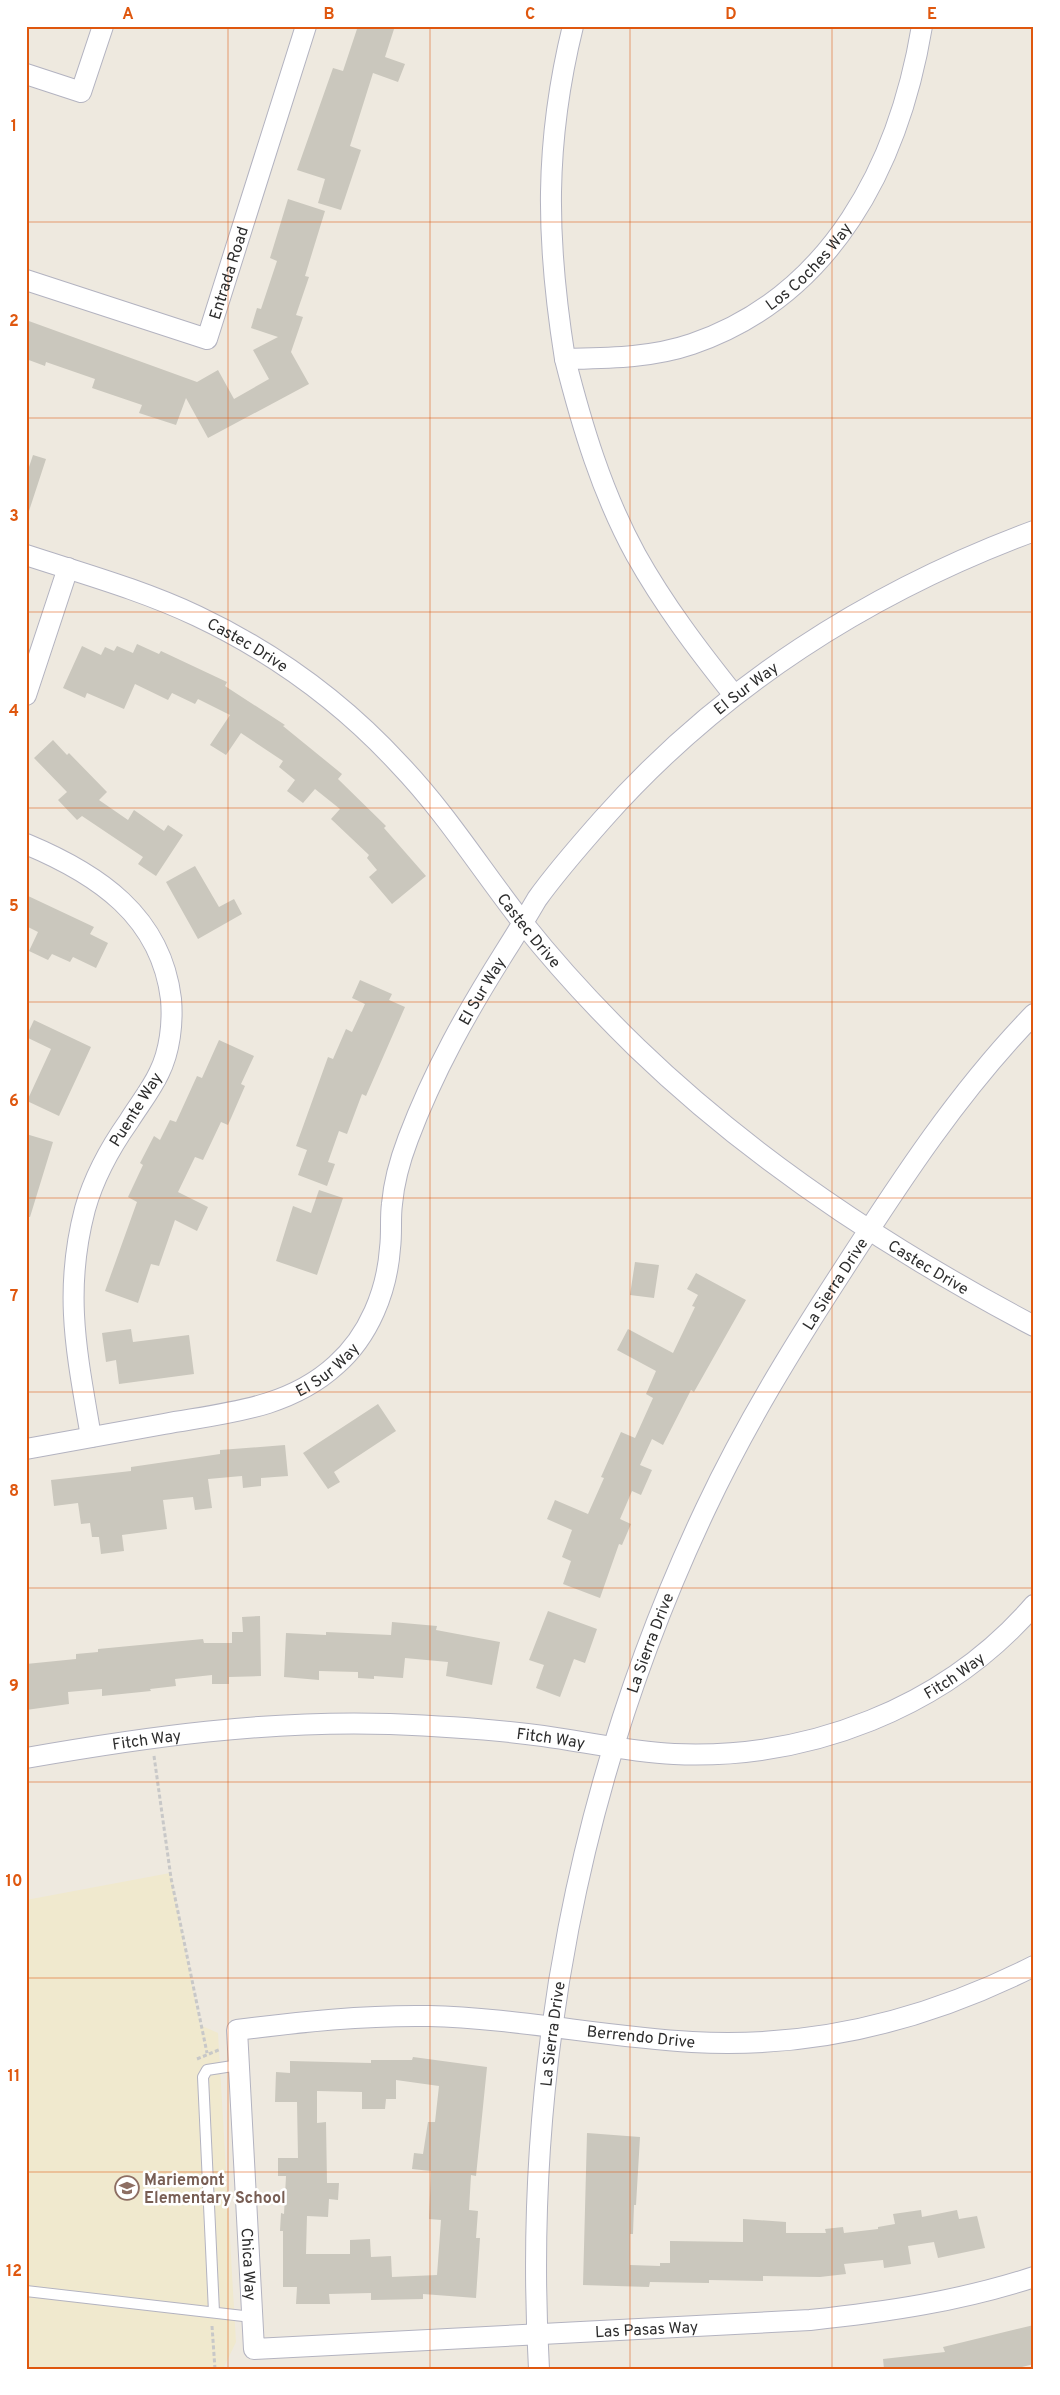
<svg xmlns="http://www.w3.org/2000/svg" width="1060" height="2395" viewBox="0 0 1060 2395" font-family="Overpass,sans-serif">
  <rect width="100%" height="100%" fill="#eee9df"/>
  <path fill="#f0e9ce" d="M170,1873L200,2025L218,2033L236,2342L223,2369H26V1900Z"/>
  <path fill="#cac7bd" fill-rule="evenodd" d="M358,26H395L385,57L405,64L398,82L373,73L350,146L361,150L341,210L318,203L325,179L297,170L333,68L343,71Z
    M288,199L325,211L305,276L309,277L296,315L303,317L291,352L309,384L208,438L186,398L176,425L139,413L142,405L92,388L95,379L46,362L45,366L26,359V320L197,382L218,370L234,399L269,379L253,350L278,337L251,328L257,308L261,309L277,261L270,258Z
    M33,455L46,459L29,511H26V466L29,467Z
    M137,644L159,654L161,651L227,682L225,686L285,725L283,726L342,774L338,779L386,826L384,828L426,876L392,904L369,877L377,870L367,858L369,855L331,819L340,809L315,789L303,803L287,791L295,780L279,767L283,761L241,733L226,755L210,745L230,715L198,699L195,704L172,693L168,700L135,684L124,709L87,693L85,698L63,688L82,646L101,655L105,647L114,651L117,646L133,653Z
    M53,740L67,755L69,753L107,792L99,800L128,820L134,810L164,831L168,825L183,835L156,876L138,864L143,857L82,816L77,820L58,800L67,792L34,758Z
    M195,866L219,907L234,899L242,914L198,939L166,882Z
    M26,895L94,927L90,934L108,943L96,968L73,957L70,962L52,954L48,960L29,951L38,932L26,926Z
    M360,980L392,994L389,1000L405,1007L366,1096L362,1094L347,1134L339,1131L328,1162L335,1164L327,1186L298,1175L307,1150L296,1146L328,1057L333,1059L346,1029L352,1032L365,1004L352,998Z
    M34,1020L91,1047L59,1116L27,1101L51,1049L26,1037Z
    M219,1040L254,1056L241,1084L245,1086L228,1125L221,1122L203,1160L195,1157L178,1192L208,1207L197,1231L175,1220L159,1266L151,1264L138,1303L105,1291L137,1202L128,1197L143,1165L140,1163L154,1136L160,1140L170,1120L176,1122L197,1076L202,1078Z
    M26,1134L53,1142L30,1217H26Z
    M319,1190L343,1198L317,1275L276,1261L293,1206L311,1213Z
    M635,1262L659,1265L654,1298L630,1295Z
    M696,1273L746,1300L694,1392L691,1390L663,1445L652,1439L640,1465L652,1470L641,1495L632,1491L620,1519L631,1524L622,1545L619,1544L600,1598L563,1584L571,1561L562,1557L572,1530L547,1519L555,1500L588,1514L604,1478L601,1477L621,1432L635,1438L653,1398L646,1394L656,1371L617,1350L628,1329L673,1353L695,1307L692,1306L698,1295L687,1289Z
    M131,1329L133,1342L189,1335L194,1374L119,1384L116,1360L106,1362L102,1333Z
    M378,1404L396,1431L334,1472L340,1482L328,1489L303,1453Z
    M285,1445L288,1476L261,1478V1486L243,1488L242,1476L208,1479L212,1508L195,1510L193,1497L163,1500L167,1529L122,1535L124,1551L101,1554L99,1537H92L90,1523L81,1524L78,1503L54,1506L51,1480L131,1471V1467L220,1454V1450Z
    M548,1611L597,1629L585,1663L574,1659L560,1697L536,1688L544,1665L529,1660Z
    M260,1616L261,1676L229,1677V1684H212V1675L175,1679L176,1686L150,1689L151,1691L102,1696V1689L68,1692L69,1704L26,1710V1664L76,1659V1654L98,1652V1649L203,1639L204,1643H232V1632H243L242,1617Z
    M392,1622L437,1626L436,1630L500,1642L492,1685L446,1676L448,1662L405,1658L403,1678L374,1676V1679L358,1678V1672L319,1671V1680L284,1677L286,1633L326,1635V1632L391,1635Z
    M413,2057L487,2067L476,2176L471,2175L469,2210L478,2211L476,2238H480L476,2298L423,2294V2299L371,2300V2293L329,2294L330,2304H296L297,2287H283V2231H280L281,2213L284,2214L286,2176H278V2158H298L297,2102H275L276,2072L290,2073V2061L371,2063V2060H412ZM396,2080L439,2086L435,2122H428L423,2154L414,2153L412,2169L431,2171L429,2219L441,2220L437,2275L392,2277L391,2256L371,2257L370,2239L350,2240V2254H306L307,2216L328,2217L329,2199L338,2200L339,2183H327L326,2122L317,2123V2091L362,2092V2109H385L386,2099H396Z
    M587,2133L640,2137L636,2205H634L633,2234H630V2265L660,2266V2263H670V2241L743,2242V2219L786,2222V2233H826L825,2229L843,2227L844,2233L878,2229V2227L895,2224L893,2214L921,2210L922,2217L957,2210L959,2219L977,2216L985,2248L938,2258L934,2242L908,2246L911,2264L884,2268L883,2260L844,2264L846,2274L820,2277L763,2276V2281L709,2280V2283L650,2282L649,2287L583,2285Z
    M1034,2325V2364L1014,2369H884L883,2359L945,2352L943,2347Z"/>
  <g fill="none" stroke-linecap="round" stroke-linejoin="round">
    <g stroke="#b3b3c0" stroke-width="12">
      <path id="service" d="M26,2291L252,2317
        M214,2312L203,2077L207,2070L239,2065"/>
    </g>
    <g stroke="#b3b3c0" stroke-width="22">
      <g id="minor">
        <path id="s1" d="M573,26C544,144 546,240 565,359C608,358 651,358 692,344C832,296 899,164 922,26"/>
        <path d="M26,74L81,92L103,26"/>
        <path id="s2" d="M26,280L207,339L306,26"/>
        <path d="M565,359C582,426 602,493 636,555C664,605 698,650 734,695"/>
        <path id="s3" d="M26,555C84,574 142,590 197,616C273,652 343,703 400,765C446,813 482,871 523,923C558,967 597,1009 637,1048C754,1161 890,1250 1034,1326"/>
        <path d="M26,695L68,568"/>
        <path d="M26,844C98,874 161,916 171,999C173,1023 170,1051 159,1073C151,1090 139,1105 129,1121C110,1148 94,1177 85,1209C63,1293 77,1354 91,1437"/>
        <path id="s4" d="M26,1449C72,1441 118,1432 164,1424C225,1413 288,1409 336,1365C369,1336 387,1291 390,1248C392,1233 390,1218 392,1204C394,1181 400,1160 408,1139C434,1070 467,1012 506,950C517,933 527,916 537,899C557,871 580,845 603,819C720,687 869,592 1034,531"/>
        <path id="s5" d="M26,1758C146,1737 267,1720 390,1724C441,1726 492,1729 543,1736C586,1742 630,1752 674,1754C808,1760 945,1708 1034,1605"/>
        <path id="s6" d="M1034,1966C927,2020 812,2049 692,2042C603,2037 516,2018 428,2016C364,2015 300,2022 237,2030L254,2349L810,2320C886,2312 961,2301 1034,2277"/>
        <path id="s7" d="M539,2369C522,2073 579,1776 706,1508C745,1425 793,1347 843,1270C901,1180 959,1091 1034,1014"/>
      </g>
    </g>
    <path stroke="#c8c8c8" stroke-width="3" stroke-dasharray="4 2.5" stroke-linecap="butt" d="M154,1756L171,1878L207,2053
      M197,2059L221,2049
      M212,2326L215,2369"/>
    <use href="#service" stroke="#fff" stroke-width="10"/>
    <use href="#minor" stroke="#fff" stroke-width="20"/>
  </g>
  <path fill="none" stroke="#df570e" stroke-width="1" stroke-opacity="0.55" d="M228,26V2369M430,26V2369M630,26V2369M832,26V2369M26,222H1034M26,418H1034M26,612H1034M26,808H1034M26,1002H1034M26,1198H1034M26,1392H1034M26,1588H1034M26,1782H1034M26,1978H1034M26,2172H1034"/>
  <defs>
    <g id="school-ring" transform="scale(1.25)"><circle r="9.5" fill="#fff" stroke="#8d6e63" stroke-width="1.5"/><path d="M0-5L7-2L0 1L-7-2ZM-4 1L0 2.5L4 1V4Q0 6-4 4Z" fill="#8d6e63"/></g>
  </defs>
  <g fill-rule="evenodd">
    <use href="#school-ring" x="127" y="2188"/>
  </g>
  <g text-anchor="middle" stroke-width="5" stroke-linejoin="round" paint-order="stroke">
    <g font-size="16" fill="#2d2d2d" stroke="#fff">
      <text dy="6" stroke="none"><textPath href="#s1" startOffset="606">Los Coches Way</textPath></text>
      <text dy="6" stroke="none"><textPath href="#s2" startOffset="260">Entrada Road</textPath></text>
      <text dy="6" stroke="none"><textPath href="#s3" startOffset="240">Castec Drive</textPath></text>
      <text dy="6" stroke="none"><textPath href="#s4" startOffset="1139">El Sur Way</textPath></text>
      <text dy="6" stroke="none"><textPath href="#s3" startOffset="645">Castec Drive</textPath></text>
      <text dy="6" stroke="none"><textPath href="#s4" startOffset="734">El Sur Way</textPath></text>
      <text transform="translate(135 1109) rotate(-58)" y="6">Puente Way</text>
      <text dy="6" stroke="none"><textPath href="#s3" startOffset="1170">Castec Drive</textPath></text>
      <text dy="6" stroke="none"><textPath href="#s7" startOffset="1145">La Sierra Drive</textPath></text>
      <text dy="6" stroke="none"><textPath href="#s4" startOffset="315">El Sur Way</textPath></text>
      <text dy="6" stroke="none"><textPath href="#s7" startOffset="740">La Sierra Drive</textPath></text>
      <text dy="6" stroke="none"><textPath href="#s5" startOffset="948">Fitch Way</textPath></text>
      <text dy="6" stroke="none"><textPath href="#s5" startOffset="528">Fitch Way</textPath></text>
      <text dy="6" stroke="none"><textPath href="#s5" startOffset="122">Fitch Way</textPath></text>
      <text dy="6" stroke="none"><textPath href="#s7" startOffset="336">La Sierra Drive</textPath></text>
      <text transform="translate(641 2036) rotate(6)" y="6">Berrendo Drive</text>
      <text dy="6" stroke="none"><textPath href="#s6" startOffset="1046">Chica Way</textPath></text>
      <text dy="6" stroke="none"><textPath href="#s6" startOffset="1524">Las Pasas Way</textPath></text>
    </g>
    <g font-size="16" font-weight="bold" fill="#785e54" stroke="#fff" text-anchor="start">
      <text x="144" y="2185">Mariemont<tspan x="144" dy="18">Elementary School</tspan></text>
    </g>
  </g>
  <rect width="1060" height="2395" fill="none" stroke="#ffffff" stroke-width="55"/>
  <rect x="28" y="28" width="1004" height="2340" fill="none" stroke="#df570e" stroke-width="2"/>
  <g font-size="16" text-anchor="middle" font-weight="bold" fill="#df570e">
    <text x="128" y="19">A</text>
    <text x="329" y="19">B</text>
    <text x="530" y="19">C</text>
    <text x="731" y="19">D</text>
    <text x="932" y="19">E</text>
    <text x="14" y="131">1</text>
    <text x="14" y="326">2</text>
    <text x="14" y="521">3</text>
    <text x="14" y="716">4</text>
    <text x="14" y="911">5</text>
    <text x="14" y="1106">6</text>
    <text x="14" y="1301">7</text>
    <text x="14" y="1496">8</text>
    <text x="14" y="1691">9</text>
    <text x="14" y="1886">10</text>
    <text x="14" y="2081">11</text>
    <text x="14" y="2276">12</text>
  </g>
</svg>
